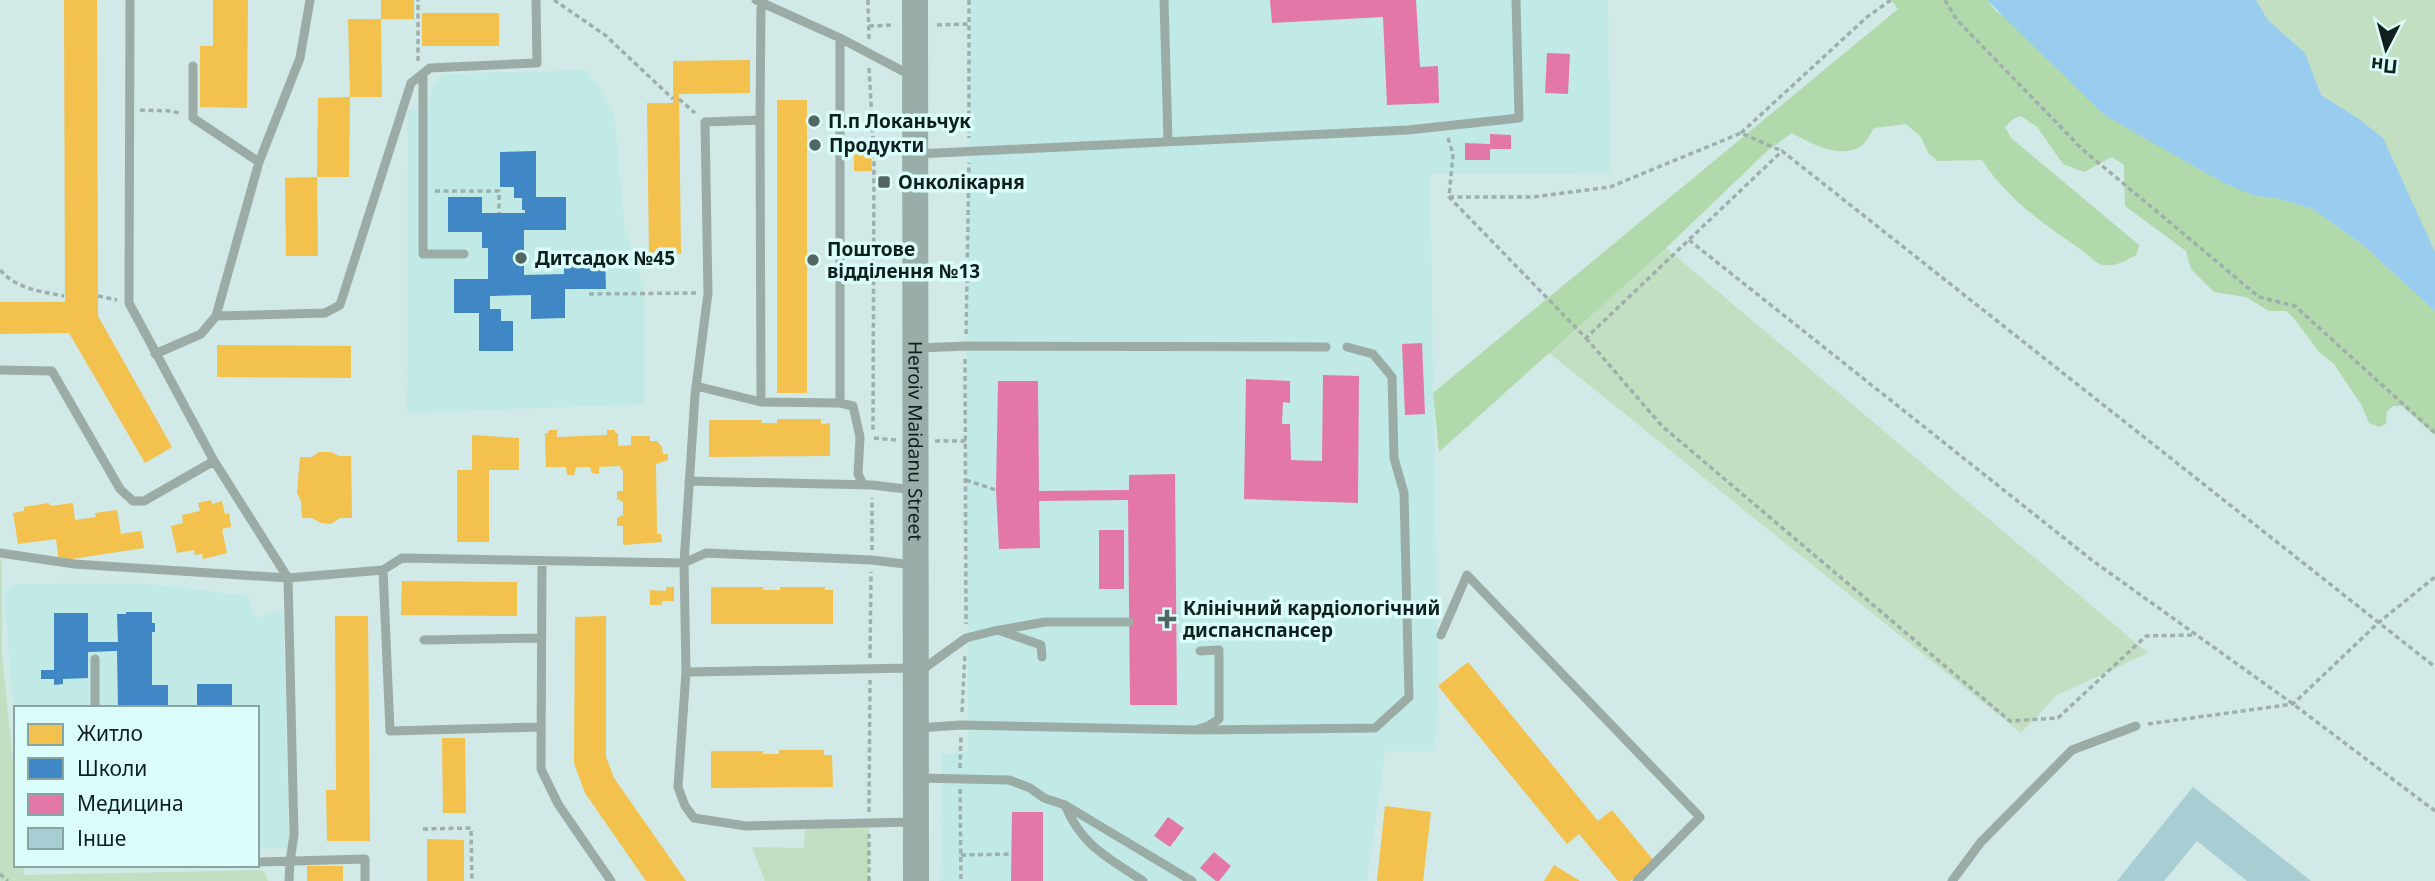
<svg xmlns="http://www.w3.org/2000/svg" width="2435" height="881" viewBox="0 0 2435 881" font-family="'Noto Sans',sans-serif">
  <rect width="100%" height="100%" fill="#d1e9e7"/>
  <path fill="#c1eae6" d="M970,0H1608L1610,173L1430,174L1438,686L1435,751H1385L1367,881H940L942,755L968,751L966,385Z
    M587,70L614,112L625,230L644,287V404L407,413L408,111L413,107L430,106V92L442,74Z
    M141,583L248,596L255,618L283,610L289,848L257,849V708H16V741L4,593L15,584Z"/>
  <path fill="#c2dfc2" d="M2256,0H2435V252L2359,119L2321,95L2305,53L2268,20Z
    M1666,248L2148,653L2057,695L2021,733L1548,352Z
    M0,561H2V655L16,791V865H23L24,875L263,870L268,881H0Z
    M869,828V881H765L752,847L804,848L805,829Z"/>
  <path fill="#b1d9ab" d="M1891,0H1987L1995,10L2255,196L2276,198L2313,209L2363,245L2435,311V435L2402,406H2393L2387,411L2386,424L2379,427L2369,423L2362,406L2334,364L2319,352L2293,317L2286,311H2269L2246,297L2214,292L2191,269L2186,251L2125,206L2124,165L2112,157L2084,172L2063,164L2037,127L2021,116L2013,119L2005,127L2011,138L2139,245L2136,255C2126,261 2113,268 2100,264C2094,262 2088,254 2083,251C2045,225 2008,200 1982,160L1938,161L1929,154L1921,137L1906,124L1874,128C1871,133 1866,142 1861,146C1839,160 1811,143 1792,133L1767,151L1666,248L1439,452L1433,393L1898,9Z"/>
  <path fill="#98cdef" d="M1987,0H2256L2268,20L2305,53L2321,95L2359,119L2383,138L2435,252V311L2363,245L2313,209L2276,198L2255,196L2222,182L2104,115Z"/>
  <path fill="#f2c14e" d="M64,0H97L98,316L172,447L145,463L69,333L0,334V302H65Z
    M213,0H248L247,108L200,107V46H213Z
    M381,0H414V19H381Z
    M422,13H499V46H422Z
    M348,19H381L382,97H350L349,177H317L318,256H286L285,178L317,177L318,98L350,97Z
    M750,60V93L679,94L681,254L649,255L647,103H673V61Z
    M777,100H807V393H777Z
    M871,148L872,171H854V149Z
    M217,345L351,346V378L217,377Z
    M777,419H821V424L830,423V456L709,457V420H762V423H777Z
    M549,430H557V437L607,435V430H615V433H618V446L631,445V436H650V441H657L662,447L663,454H668V460L656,464L657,534H661L662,542L623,545V526H617V518L623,515V502L617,499V491H623V471L619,466L599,467V474L592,473L590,467H576L574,475H567L566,467H546L545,433H548Z
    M472,435L519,438V470H489V542H457V470H472Z
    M319,452H331L339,456H351L352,518H340L331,524L321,523L312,518H302L301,501L297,493L300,457H312Z
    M211,500L212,504L222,501L225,514L229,513L231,527L222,529L227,553L203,559L202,554L195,555L194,550L177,553L171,526L183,523L182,515L200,511L198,503Z
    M49,503L50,506L73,503L75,520L96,517L95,513L117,510L121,534L141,531L144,548L59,561L56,539L18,544L13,513L24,511V507Z
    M402,581L517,582V616L401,615Z
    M666,587H674V601H662V605H650V590L666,591Z
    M711,587H763V590H780V587H825V590H833V624H711Z
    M335,616H368L370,841H327L326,790H336Z
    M606,616V757L614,778L686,881H646L585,793L574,763L575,617Z
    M1468,662L1598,821L1612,810L1654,861L1630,881H1618L1579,834L1567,844L1438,686Z
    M442,738H465L466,813H443Z
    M779,750H824V755H832L833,787L711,788V751H763V754H779Z
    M1385,806L1431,812L1423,881H1377Z
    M427,839L464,840V881H427Z
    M1554,865L1580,881H1544Z
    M307,866H343V881H307Z"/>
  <path fill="#3f88c5" d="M536,151V197H566V230H524V275L564,274V266H572V255H605L606,289H565V318L531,319V295L490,296V309H501V321H513V351H479V313H454V279H488V248H482V232H448V197H482V213H525V210H522V198H514V187H500V152Z
    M126,612H152V623H155V632H152V685H168V708H118L117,651L88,652V678L63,679V684L54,685V679H41V670H54V613H88V642H118L117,614H126Z
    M197,684H232V708H197Z"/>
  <path fill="#e377a8" d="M1270,0H1416L1420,67L1438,66L1439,103L1387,105L1383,17L1272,23Z
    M1547,53L1570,54L1568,94L1545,93Z
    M1490,134L1511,135V149H1490V160H1465V143L1490,144Z
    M1422,343L1425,414L1405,415L1402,344Z
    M1323,375L1359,376L1358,503L1244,499L1246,379L1290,381V403L1283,402L1282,424H1290L1291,460L1322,461Z
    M998,381H1038L1039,491L1129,490V475L1175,474L1177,705H1130L1128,500L1039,501L1040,548L999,549L996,490Z
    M1099,530H1124V589H1099Z
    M1012,812H1043V881H1011Z
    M1168,817L1184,828L1170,847L1154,836Z
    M1214,852L1231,866L1219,881H1216L1200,868Z"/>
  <path fill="#a8cdd2" d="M2193,787L2311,881H2247L2197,841L2164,881H2117Z"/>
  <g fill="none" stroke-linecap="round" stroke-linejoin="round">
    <path stroke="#9fafab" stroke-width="3.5" stroke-dasharray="5 3.5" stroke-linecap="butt" d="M554,0L605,35L673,99
      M868,0L869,39
      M969,0V138
      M1945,0L1957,20L2082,149L2259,297L2295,306L2435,433
      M937,25L968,24
      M869,26L894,25
      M418,61V0
      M869,68L874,157L873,431
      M679,99L695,113
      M140,110L172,111L181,114
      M1741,133L1867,17L1891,0
      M1448,138L1453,154L1449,197L1586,338L1782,151L2435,667
      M435,191H499V213
      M1449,197H1533L1610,187L1741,133L1782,151
      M1689,240L2093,561L2293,704L2435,811
      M0,270C17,289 39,291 64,296
      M589,294L696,293
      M98,296L117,300
      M966,334L969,163
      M1586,338L1662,426L2010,721L2058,718L2146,636L2194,635
      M965,359L966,624
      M874,438L896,440
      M935,441H966
      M966,480L996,490
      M872,550V498
      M870,658L871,572
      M962,712L965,653
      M2148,724L2293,704L2378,623L2435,577
      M960,768L961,737
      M960,789L961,881
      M869,812L870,680
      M423,829L471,828L472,881
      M961,855L1012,854
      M0,874L8,881
      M869,881V834"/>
    <path stroke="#9baca6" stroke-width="9" d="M130,0L129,303L214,461L288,578L383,570L402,558L684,563L706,553L872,560L913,565
      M310,0L300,58L259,162L216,316L325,313L340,305L411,83L430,68L537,63L536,0
      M756,0L840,38L912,76
      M1164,0L1168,141
      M761,3L760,120L705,122L708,293L695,395L684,563L686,672L678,787L685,806L694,818L746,826L913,822
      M193,66V118L259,162
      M423,74V254H464
      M760,120L761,402L840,403L853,406L860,437L858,474L863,484
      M917,154L1408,130L1519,118L1516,0
      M919,348L966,346L1326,347
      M155,354L201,334L216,316
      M0,370L52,371L120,489L133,501H144L214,461
      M696,386L761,402
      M840,403V38
      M689,481L872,485L914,490
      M0,553L74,564L288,578L294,835L290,861L289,881
      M542,561L541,769L558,804L611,881
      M383,570L390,731L541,727
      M1000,630L1045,622H1129
      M1441,635L1467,575L1700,817L1637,881
      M424,640L541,638
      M95,659V708
      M686,672L913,668
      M919,672L966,638L998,630L1041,645L1042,657
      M918,728L961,725L1196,730L1208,726L1219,719V650L1200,651
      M1196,730L1375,728L1409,697L1404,493L1394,458L1392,377L1373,354L1347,347
      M918,778L1009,780L1030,788L1044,798L1065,805L1192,881
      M1065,805C1082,846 1107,857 1143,881
      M257,862L365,859V881
      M1952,881L1981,842L2072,750L2136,726"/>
    <path stroke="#99aea8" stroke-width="26" id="s1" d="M915,0L916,881"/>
  </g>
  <g fill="#526664" stroke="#dbfefb" stroke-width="2.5">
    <circle cx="814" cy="121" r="7"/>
    <circle cx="815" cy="145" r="7"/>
    <rect x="877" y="175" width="14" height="14" rx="3.5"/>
    <circle cx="521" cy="258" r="7"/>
    <circle cx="813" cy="260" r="7"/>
    <path d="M1163.5 608.5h7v7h7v7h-7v7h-7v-7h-7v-7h7z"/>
  </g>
  <g text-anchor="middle" stroke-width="7" stroke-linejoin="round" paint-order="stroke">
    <g font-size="19" font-weight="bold" fill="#0e1f1e" stroke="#dbfefb" text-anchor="start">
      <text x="828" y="128">П.п Локаньчук</text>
      <text x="829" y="152">Продукти</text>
      <text x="898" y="189">Онколікарня</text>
      <text x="827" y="256">Поштове<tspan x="827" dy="22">відділення №13</tspan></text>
      <text x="535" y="265">Дитсадок №45</text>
      <text x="1183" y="615">Клінічний кардіологічний<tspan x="1183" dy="22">диспанспансер</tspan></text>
    </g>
    <g font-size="19" fill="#0e1f1e" stroke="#dbfefb">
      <text dy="7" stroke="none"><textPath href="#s1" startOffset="441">Heroiv Maidanu Street</textPath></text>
    </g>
  </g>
  <rect x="14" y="706" width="245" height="161" fill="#dbfefb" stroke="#89a5a3" stroke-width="2"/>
  <rect x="28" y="724" width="35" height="21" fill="#f2c14e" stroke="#89a5a3" stroke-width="2"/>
  <text x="77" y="741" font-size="21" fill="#0e1f1e">Житло</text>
  <rect x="28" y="758" width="35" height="21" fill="#3f88c5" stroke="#89a5a3" stroke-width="2"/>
  <text x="77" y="776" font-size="21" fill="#0e1f1e">Школи</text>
  <rect x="28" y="794" width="35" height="21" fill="#e377a8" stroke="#89a5a3" stroke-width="2"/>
  <text x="77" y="811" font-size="21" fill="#0e1f1e">Медицина</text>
  <rect x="28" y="828" width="35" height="21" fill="#a8cdd2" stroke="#89a5a3" stroke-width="2"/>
  <text x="77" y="846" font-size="21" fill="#0e1f1e">Інше</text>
  <g transform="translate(2386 49) rotate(186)" stroke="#dbfefb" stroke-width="5" paint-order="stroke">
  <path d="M0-5L12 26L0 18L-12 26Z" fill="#0e1f1e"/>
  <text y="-10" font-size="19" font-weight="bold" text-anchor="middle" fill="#0e1f1e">Пн</text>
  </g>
</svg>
